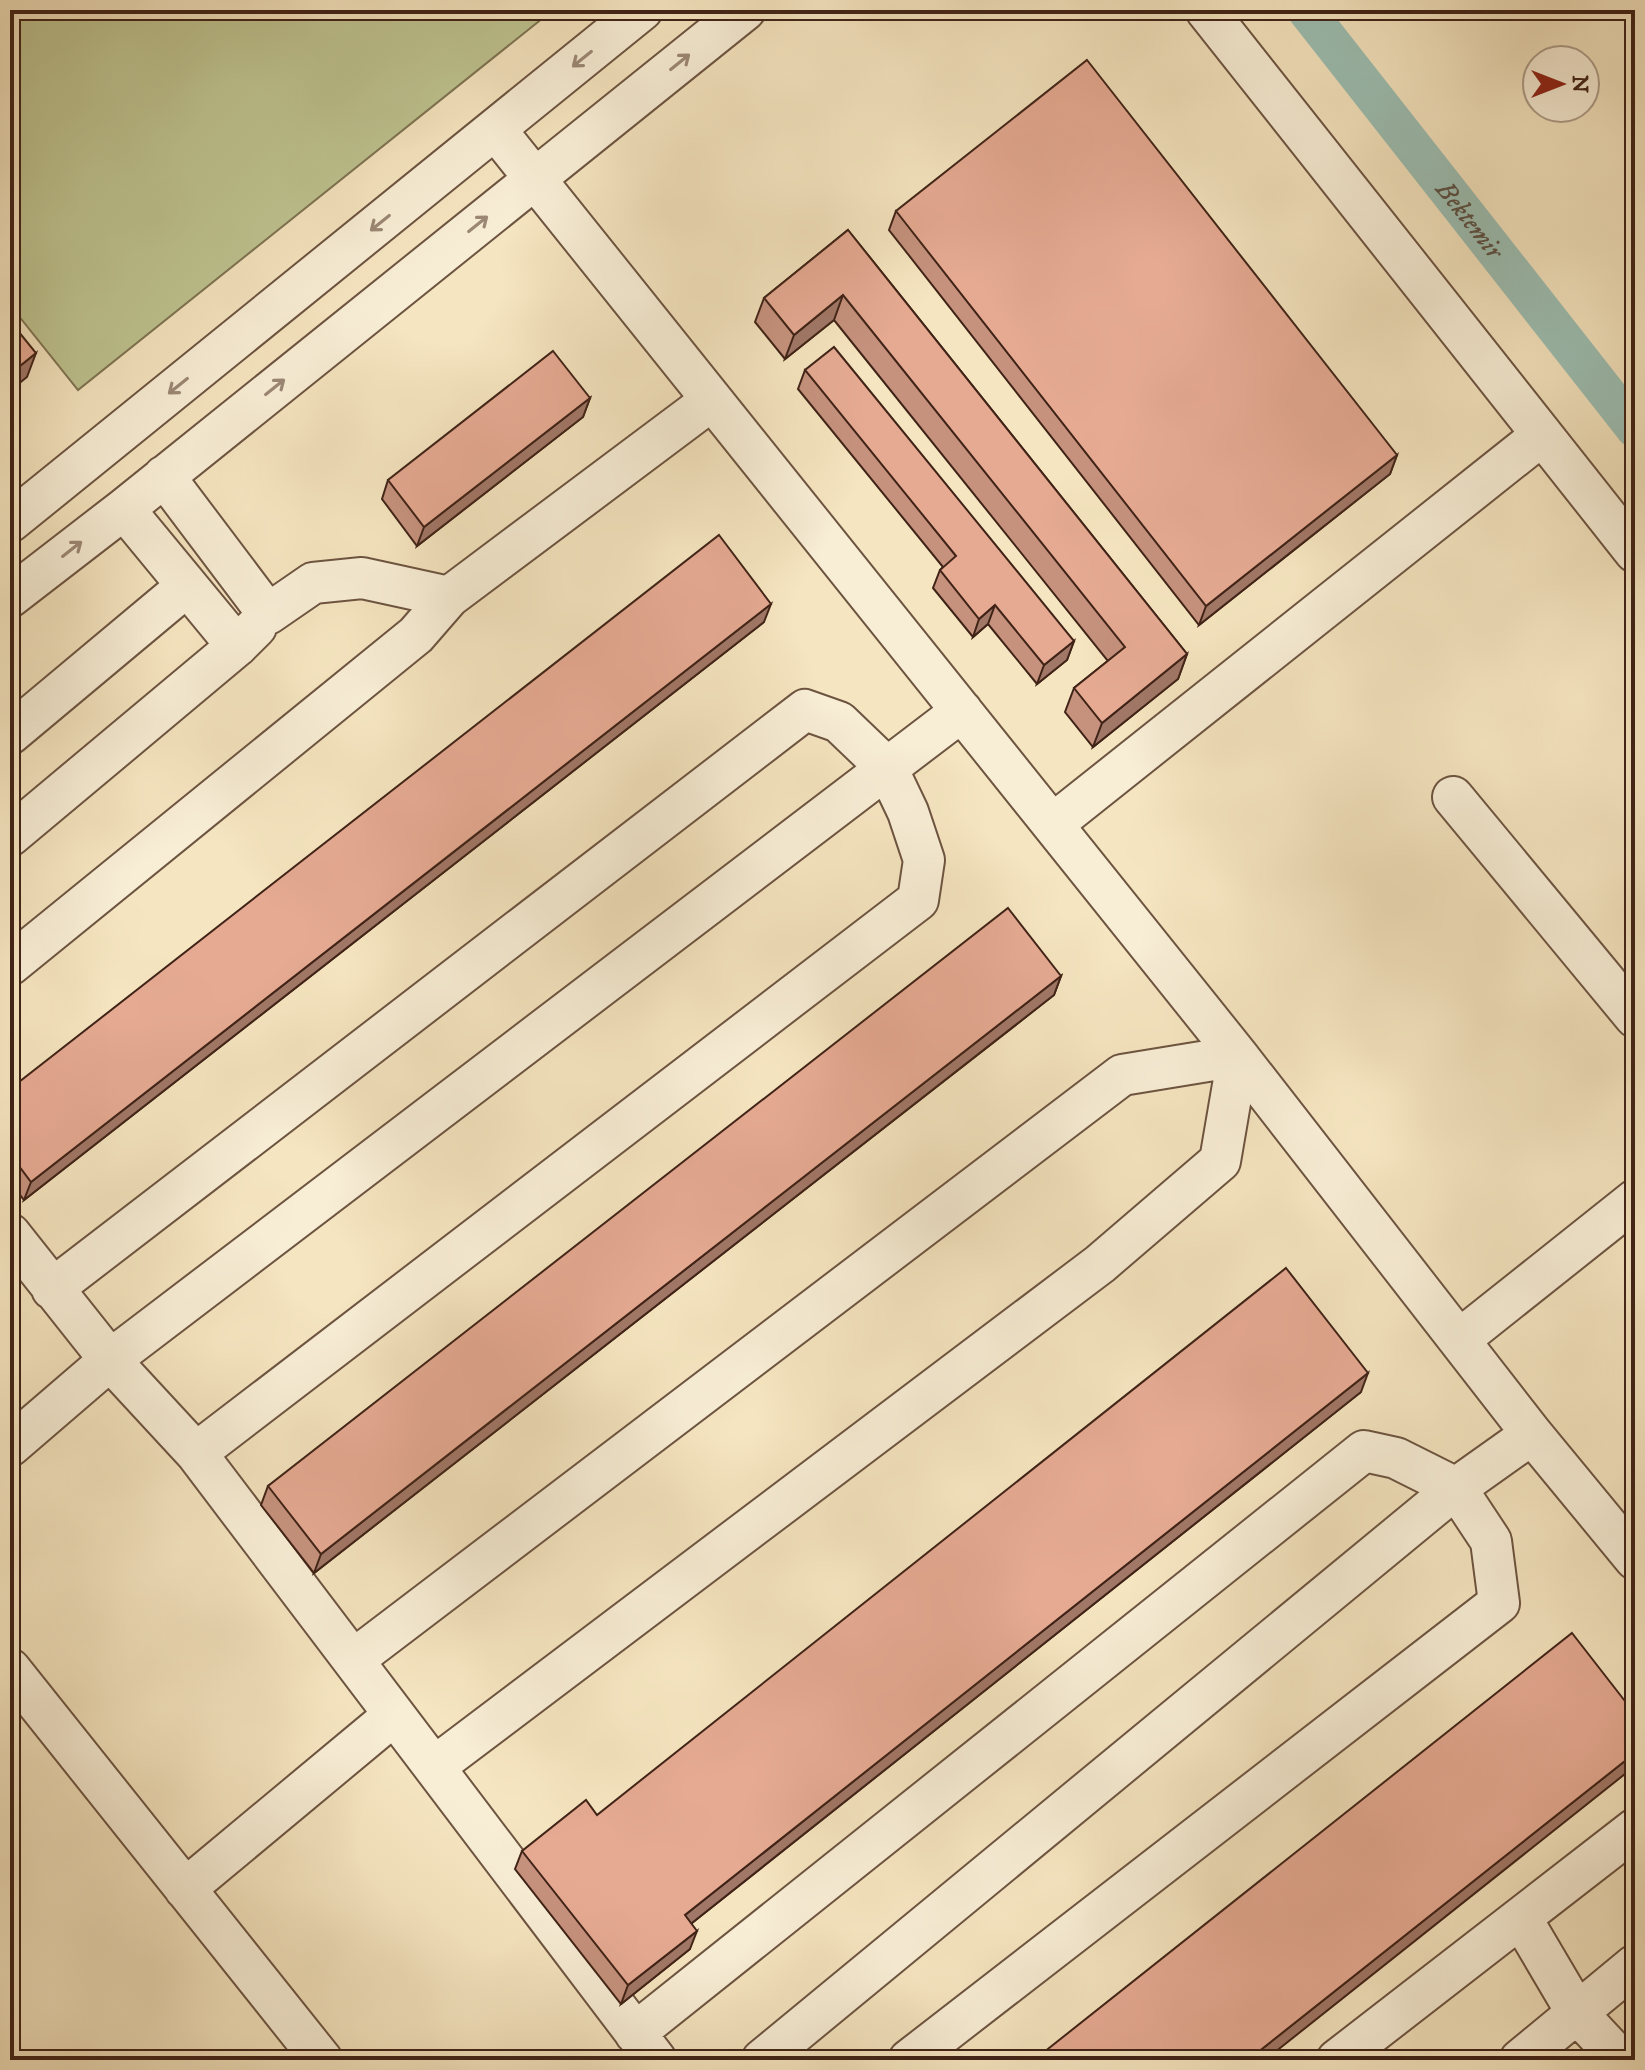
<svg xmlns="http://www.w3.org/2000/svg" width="1645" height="2070" viewBox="0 0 1645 2070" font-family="'IM FELL DW Pica',serif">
  <rect width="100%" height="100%" fill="#f5e5c0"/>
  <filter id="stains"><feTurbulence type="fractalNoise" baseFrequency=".0025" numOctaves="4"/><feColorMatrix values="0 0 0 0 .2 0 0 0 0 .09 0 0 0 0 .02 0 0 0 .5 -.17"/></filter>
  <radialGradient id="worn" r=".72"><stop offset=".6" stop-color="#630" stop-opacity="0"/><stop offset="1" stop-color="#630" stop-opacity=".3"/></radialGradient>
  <path fill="#bec491" stroke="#7f7454" stroke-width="2" d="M10,10H553L78,390L10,305Z"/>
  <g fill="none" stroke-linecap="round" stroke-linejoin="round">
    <path stroke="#9cbfb3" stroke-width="38" id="s1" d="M1306,10L1635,429"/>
    <g stroke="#6d5441" stroke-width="44">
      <path id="minor" d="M1206,10L1635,552
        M495,129L1238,1056L1532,1434L1635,1559
        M164,476L268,614L313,583L362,578L449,597L712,400
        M124,509L237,646L256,627
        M10,522L642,10
        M10,597L124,509L745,10
        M10,734L187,586
        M1453,797L1635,1017
        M1053,824L1542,435
        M10,836L237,646
        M10,965L416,635L449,597
        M10,1234L110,1360L196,1453L656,2060
        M52,1289L805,710L839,722L887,768L908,812L924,860L918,900L196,1453
        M1459,1340L1635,1200
        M10,1446L110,1360L962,711
        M353,1660L1122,1075L1238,1056L1220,1161L1100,1264L434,1767
        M10,1669L322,2060
        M185,1889L394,1715
        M1521,1918L1577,2013L1621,2060
        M635,2033L1364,1451L1396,1458L1456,1488L1491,1541L1499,1603L909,2060
        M762,2060L1456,1488L1532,1434
        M1337,2060L1635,1829
        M1520,2060L1635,1965"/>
    </g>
    <use href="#minor" stroke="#f8eed6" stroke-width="40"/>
  </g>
  <path fill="#c6927e" stroke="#402317" stroke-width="2" d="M896,211L1397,455L1390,474L1199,625L889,230Z
    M848,230L1187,654L1178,679L1093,747L1065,712L1074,688L1108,661L834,320L785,359L755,322L764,298Z
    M805,370L1074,641L1067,660L1037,684L988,624L973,637L933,588L940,570L943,567L798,389Z
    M590,398L583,417L417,546L382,499L388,480Z
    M764,622L24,1200L10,1182V1089Z
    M1061,976L1054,995L314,1573L261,1505L268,1486Z
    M1361,1392L692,1923L690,1949L621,2004L515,1869L522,1851L597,1815Z"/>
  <path fill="#a17767" stroke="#402317" stroke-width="2" d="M843,295L834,320L785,359L794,335Z
    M36,353L27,377L10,391V374Z
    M590,398L583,417L417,546L424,527Z
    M1397,455L1390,474L1199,625L1206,606Z
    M771,604L764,622L24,1200L31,1182Z
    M995,605L988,624L973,637L979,619Z
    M1074,641L1067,660L1037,684L1044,665Z
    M1187,654L1178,679L1093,747L1102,723Z
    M1061,976L1054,995L314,1573L321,1554Z
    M1368,1373L1361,1392L678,1934L685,1915Z
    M1635,1753V1766L1265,2060H1248Z
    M697,1931L690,1949L621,2004L628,1985Z"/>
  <path fill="#e6aa93" stroke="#402317" stroke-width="2" d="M1087,60L1397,455L1206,606L896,211Z
    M848,230L1187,654L1102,723L1074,688L1125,647L843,295L794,335L764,298Z
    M10,321L36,353L10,374Z
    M834,347L1074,641L1044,665L995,605L979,619L940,570L956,556L805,370Z
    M553,351L590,398L424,527L388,480Z
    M719,535L771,604L31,1182L10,1154V1089Z
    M1008,908L1061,976L321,1554L268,1486Z
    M1286,1268L1368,1373L685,1915L697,1931L628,1985L522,1851L586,1800L597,1815Z
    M1572,1633L1635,1714V1753L1248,2060H1034Z"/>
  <defs><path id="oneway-shaft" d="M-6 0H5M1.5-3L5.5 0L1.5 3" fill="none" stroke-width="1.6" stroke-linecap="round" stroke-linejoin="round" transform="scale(2)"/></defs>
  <g stroke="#9c8876">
    <use href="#oneway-shaft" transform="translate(582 59) rotate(141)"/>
    <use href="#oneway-shaft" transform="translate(680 62) rotate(-39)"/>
    <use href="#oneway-shaft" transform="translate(380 223) rotate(141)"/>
    <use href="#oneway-shaft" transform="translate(478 224) rotate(-39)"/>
    <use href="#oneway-shaft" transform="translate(178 386) rotate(141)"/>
    <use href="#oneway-shaft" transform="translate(275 387) rotate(-39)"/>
    <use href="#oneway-shaft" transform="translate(72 549) rotate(-38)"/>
  </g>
  <g text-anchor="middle" stroke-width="6" stroke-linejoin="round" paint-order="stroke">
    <g font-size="26" font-style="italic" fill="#5c5246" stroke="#f8eed6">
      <text dy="9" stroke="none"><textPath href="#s1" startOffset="266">Bektemir</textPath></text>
    </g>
  </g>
  <rect width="1645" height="2070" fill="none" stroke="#f5e5c0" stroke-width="40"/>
  <rect x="12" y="12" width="1621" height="2046" fill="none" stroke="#402317" stroke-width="4"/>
  <rect x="20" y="20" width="1605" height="2030" fill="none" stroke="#402317" stroke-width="2"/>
  <g transform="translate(1561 84) rotate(90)"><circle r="38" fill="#f8eed6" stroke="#ae9d8a" stroke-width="2"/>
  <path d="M0-6L14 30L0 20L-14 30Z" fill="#8f2418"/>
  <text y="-12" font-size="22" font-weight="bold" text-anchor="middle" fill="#402317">N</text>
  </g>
  <rect width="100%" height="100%" filter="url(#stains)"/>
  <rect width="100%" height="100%" fill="url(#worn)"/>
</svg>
